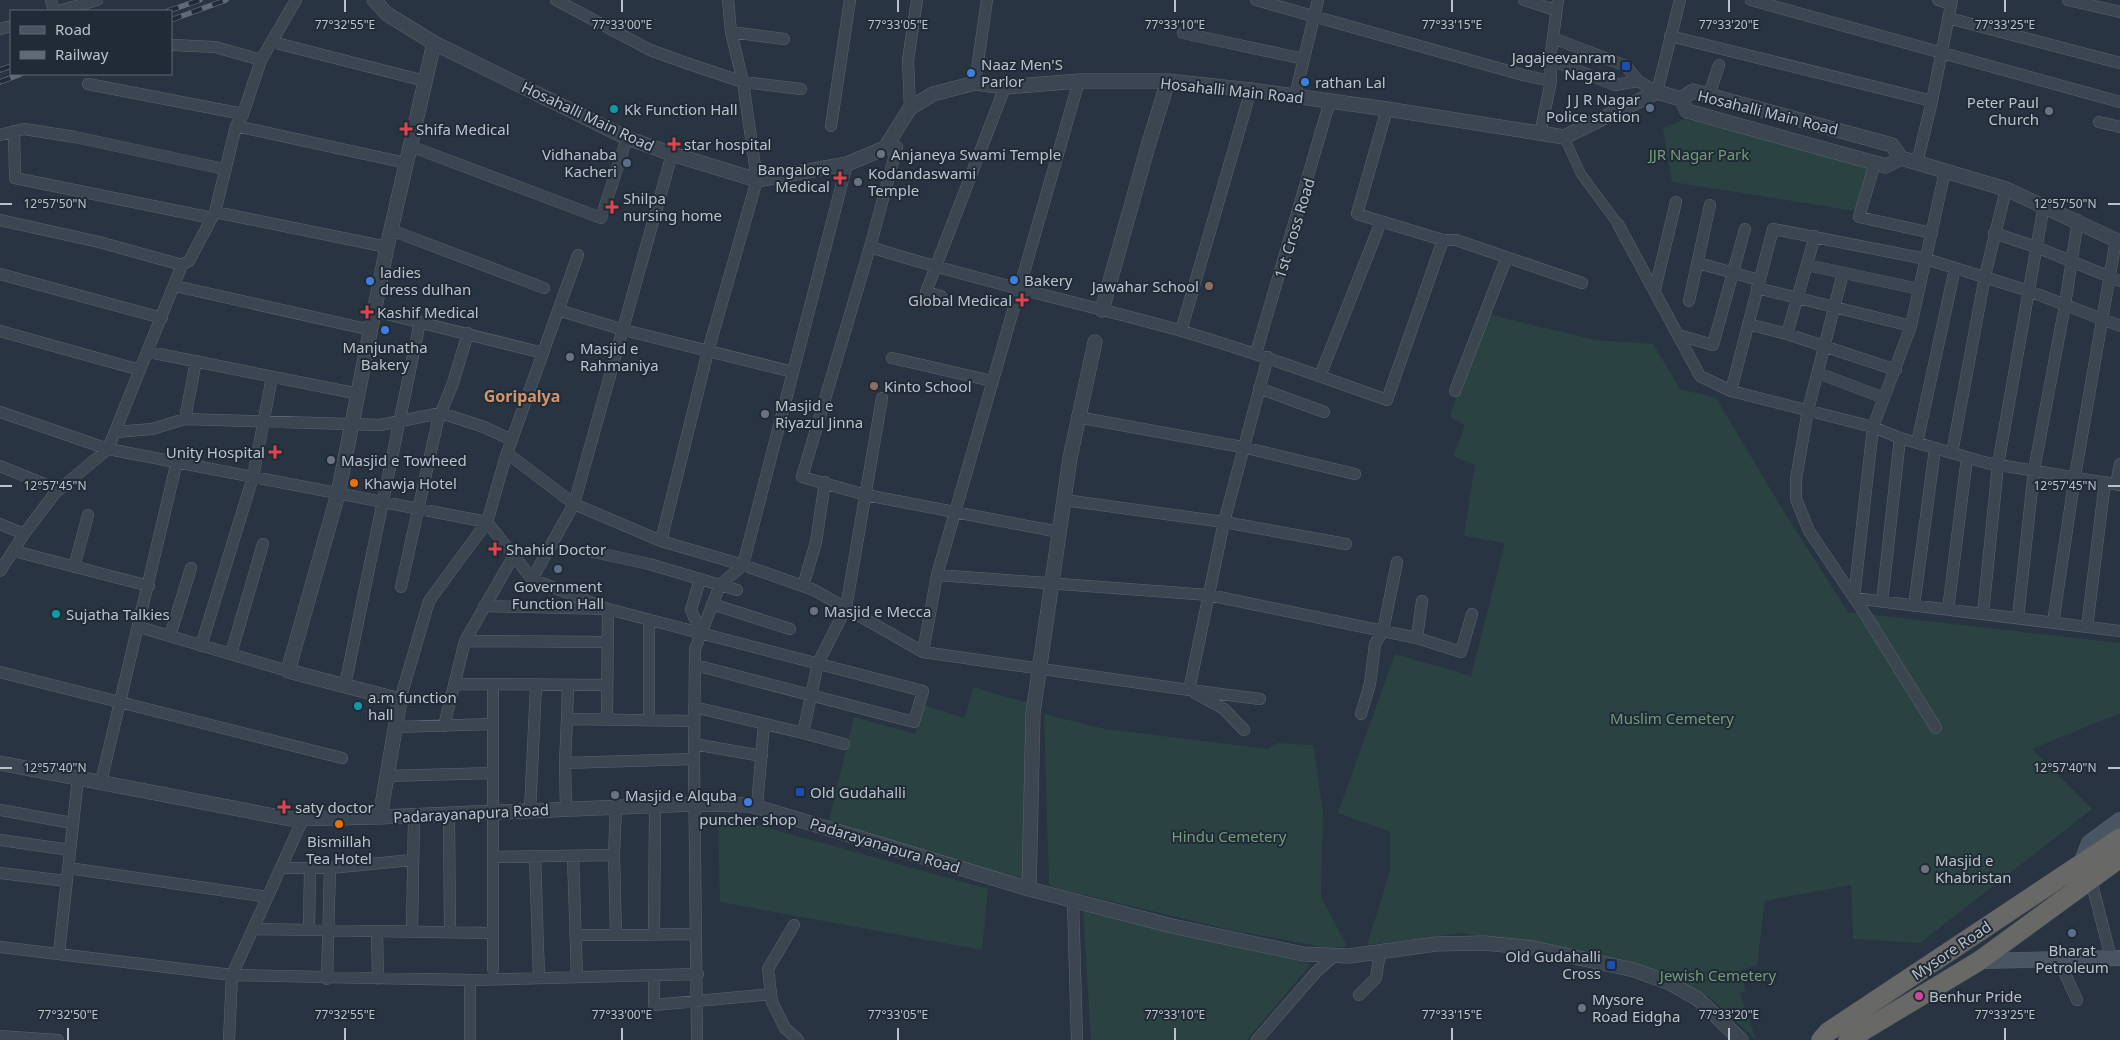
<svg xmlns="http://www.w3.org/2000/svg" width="2120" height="1040" font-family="'Noto Sans',sans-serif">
  <rect width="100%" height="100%" fill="#283441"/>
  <!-- green -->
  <path fill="#2b4243" d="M1685 119 1869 166 1855 211 1672 182 1663 128Z
    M1483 313 1595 340 1653 344 1680 389 1716 398 1784 512 1848 612 2120 643V713L2032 749 2092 809 1920 943 1853 939 1851 885 1765 901 1757 965 1740 971 1746 991 1740 993 1756 1040 1707 995 1659 972 1617 959 1461 933 1367 945 1390 871V832L1338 813 1395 654 1471 676 1505 543 1464 536 1475 465 1453 456 1465 425 1450 417Z
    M973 687 1031 704 1024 879 828 824 854 717 915 734 923 705 965 718Z
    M1044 714 1105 729 1268 749 1278 743 1313 745 1323 810 1321 897 1347 946 1328 948 1226 929 1049 886Z
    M718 814 988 889 982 950 720 902Z
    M1083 911 1311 964 1247 1040H1091Z"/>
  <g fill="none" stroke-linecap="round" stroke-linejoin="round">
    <!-- pedestrian casing -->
    <g stroke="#5a646e" stroke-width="10">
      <path id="pedestrian" d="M1564 137 1581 174 1618 224"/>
    </g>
    <!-- minor casing -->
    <g stroke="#5a646e" stroke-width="12">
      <path id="minor" d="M51 0 54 11
        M556 0 650 50 689 64 743 82 801 89
        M1256 0 1523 75 1551 81 1550 60 1558 0
        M1524 0 1555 10
        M1751 0 2120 102
        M1938 0 1951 4
        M2068 0 2120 12
        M59 11 97 0
        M1948 18 2120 63
        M0 29 11 26
        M731 32 784 39
        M1183 33 1304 59
        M1670 36 1932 101
        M1553 38 1626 66 1638 81 1657 92 1680 0
        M272 42 425 81
        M173 45 215 47 261 60
        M1550 60 1615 85 1638 81
        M1079 81 937 575 923 652 1189 690 1224 522 1268 357
        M975 83 987 0
        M88 84 243 114
        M1709 95 1719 65
        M1295 96 1318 0
        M910 108 908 60 917 0
        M1387 109 1357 214 1443 240H1456L1582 283
        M2099 122 2120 127
        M236 126 406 163
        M831 126 850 0
        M14 131 15 178 212 218
        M1540 134 1551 81
        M0 135 24 129 75 137 224 169
        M410 146 601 218 627 138
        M885 148 897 147 870 247C971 279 1073 301 1175 329 1247 350 1317 375 1387 400L1443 240
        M1875 163 1859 217 1932 233
        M1917 163 1932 101 1952 0
        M1945 171 1911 326 1873 427 1854 598 2120 631
        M215 212 387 247
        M0 220 99 242 182 265
        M1618 224 1700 376 1731 391 1873 427 1900 438 1987 463 2120 485
        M391 230 544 288
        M1994 233 2036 247 2120 281
        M870 247 802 477 866 495 1059 532
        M1698 263 1759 280
        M1807 265 1919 289
        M1843 273 1808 410 1796 479V499L1809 531 1865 614 1936 728
        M0 274 162 318
        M175 286 371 330
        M1757 288 1911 326
        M1655 289 1676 202
        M941 296 926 292 1005 87
        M1689 301 1710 205
        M558 310 624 330 793 372
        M374 311 543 353
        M1748 324 1787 334 1896 370
        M0 331 140 370
        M1181 331 1251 90
        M1787 334 1815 236
        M1678 335 1713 345 1745 229
        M149 352 359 394
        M1256 353 1330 101
        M892 358 992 381
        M1818 373 1884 398
        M1320 376 1381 222
        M1259 388 1324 412
        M1455 391 1506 259
        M1731 391 1773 229 1926 259 2029 291 2120 326
        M0 412 108 449 487 522 532 579 608 609 923 691 914 722 695 665
        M1077 417 1242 447 1355 474
        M185 419 196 361
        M116 432 152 429 185 419 380 425 441 413 484 427 512 440
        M1917 443 1955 268
        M507 453 574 504 661 541 743 565 814 590 923 652
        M1952 453 1985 276 2006 189
        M0 466 59 490
        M2116 484 2120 464
        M1064 500 1224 522 1346 544
        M0 524 24 534
        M661 541 708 351 757 180 743 82 731 32 728 0
        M14 551 149 586
        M589 551 649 564 737 590
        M74 567 88 515
        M0 571 24 534 55 493 108 449 182 265 189 261 215 212 236 126 243 114 261 60 296 0
        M937 575 1209 595 1417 638 1461 652 1472 614
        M532 579 574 504 672 154
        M700 579 691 610 701 632
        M803 586 816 542 825 482
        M401 587 438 420 453 383 468 333
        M1882 602 1900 438
        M712 604 790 629
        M484 606 608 609 607 720
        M1914 606 1935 449
        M1948 610 1967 458
        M1983 614 1998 465 2044 205
        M2018 618 2034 470 2065 305 2078 220
        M649 620V720
        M2053 623 2075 476 2116 240
        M139 627 288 671
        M2087 627 2105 482
        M170 636 191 568
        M1417 638 1422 601
        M465 641 608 642
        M201 646 253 477 272 377
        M231 654 263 544
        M0 672 342 758
        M454 684 607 685
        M345 685 420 322
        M1189 690 1260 699
        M1195 693 1224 709 1244 730
        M400 700 429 601 487 522 506 456 578 255
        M694 707 803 733 818 663 846 608 882 398
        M1361 714 1370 684 1375 644 1383 631 1397 562
        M567 719 568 685
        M444 726 465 641 513 557
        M395 727 493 724
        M803 733 844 744
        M694 744 762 756
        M565 763 694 759
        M386 776 493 773
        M101 782 177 461
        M757 806 764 724
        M566 809 565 763 567 719 694 721
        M0 810 72 823
        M530 811 536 685
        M449 815 450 932
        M0 840 70 850
        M614 855 616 807
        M535 856 539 978
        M573 856 577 977
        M493 857 614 855 616 935 696 934
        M68 868 268 897
        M281 868H330L412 860
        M0 873 66 881
        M2091 880 2111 958
        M1073 901 1077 1040
        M794 925 768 969 772 1002 785 1028 798 1040
        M253 929 493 933
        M309 930 310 868
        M377 931 378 979
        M412 931 414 816
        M654 934 655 805
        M575 935H616
        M0 947 232 975 470 980 698 974
        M59 953 78 778
        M2059 961 2077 1000
        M493 969V684
        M654 975V1005L771 994
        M327 979 330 868
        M470 980V1040
        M1359 995 1376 978 1380 952
        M0 1036 58 1040
        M229 1040 232 975 303 819
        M697 1040 694 759 695 649 720 585 743 565 847 164
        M1257 1040 1316 972 1333 957"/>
    </g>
    <!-- tertiary casing -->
    <g stroke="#5a646e" stroke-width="15">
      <path id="tertiary" d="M374 0 387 14 434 43 627 138 672 154 757 180 847 164 885 148 910 108 933 94 975 83 1005 87 1079 81H1168L1251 90 1387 109 1564 137 1657 92 1681 99 1693 91 1892 145 1901 158 2006 189 2120 242
        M1681 99 1687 111 1875 163 1886 166 1901 158
        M1102 310 1148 146 1168 81
        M0 763 290 819 380 817 694 804 750 805 1029 889 1172 926 1303 954 1349 956 1436 944 1484 943 1533 948 1634 970 1670 983 1698 999 1741 1040
        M380 817 400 700 288 671 338 494 387 247 434 43
        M1029 889 1033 713 1070 458 1095 342"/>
    </g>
    <!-- secondary casing -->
    <g stroke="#5a646e" stroke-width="16">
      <path id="secondary" d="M2082 861 2089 843 2120 820
        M1979 961 2120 958"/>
    </g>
    <!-- trunk casing -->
    <g stroke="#47515b" stroke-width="20">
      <path id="trunk" d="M1821 1040 1828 1032 2120 838
        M1848 1040 1979 961 2120 858"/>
    </g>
    <!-- pedestrian -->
    <use href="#pedestrian" stroke="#3c4651" stroke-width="9"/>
    <!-- minor -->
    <use href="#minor" stroke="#3c4651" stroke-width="11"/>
    <!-- tertiary -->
    <use href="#tertiary" stroke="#3c4651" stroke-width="14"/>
    <!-- secondary -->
    <use href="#secondary" stroke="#4a5564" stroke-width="15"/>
    <!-- trunk -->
    <use href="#trunk" stroke="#686866" stroke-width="19"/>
    <!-- rail casing -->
    <g stroke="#5f6a78" stroke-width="5.5">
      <path id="rail" d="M168 11 200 0
        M171 20 226 0
        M0 70 11 66
        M0 82 21 74"/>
    </g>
    <!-- rail -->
    <use href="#rail" stroke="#212b36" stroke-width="4" stroke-dasharray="11" stroke-linecap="butt"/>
  </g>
  <!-- ticks -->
  <path fill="none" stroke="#b9c1cb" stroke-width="2" d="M345 0V12M622 0V12M898 0V12M1175 0V12M1452 0V12M1729 0V12M2005 0V12M0 204H12M2108 204H2120M0 486H12M2108 486H2120M0 768H12M2108 768H2120M68 1028V1040M345 1028V1040M622 1028V1040M898 1028V1040M1175 1028V1040M1452 1028V1040M1729 1028V1040M2005 1028V1040"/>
  <!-- markers -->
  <g fill="#1a4fb4" stroke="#212b36" stroke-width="2">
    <rect x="1621" y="61" width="10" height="10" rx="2.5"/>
    <rect x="795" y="787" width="10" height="10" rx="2.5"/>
    <rect x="1606" y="960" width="10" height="10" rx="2.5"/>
  </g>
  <g fill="#3f7fe0" stroke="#212b36" stroke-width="2">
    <circle cx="971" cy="73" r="5"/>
    <circle cx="1305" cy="82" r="5"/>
    <circle cx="1014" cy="280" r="5"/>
    <circle cx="370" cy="281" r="5"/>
    <circle cx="385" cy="330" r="5"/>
    <circle cx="748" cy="802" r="5"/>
  </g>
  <g fill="#5c6f8a" stroke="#212b36" stroke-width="2">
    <circle cx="1650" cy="108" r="5"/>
    <circle cx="627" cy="163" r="5"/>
    <circle cx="558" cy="569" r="5"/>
    <circle cx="2072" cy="933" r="5"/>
  </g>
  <g fill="#0f9aa8" stroke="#212b36" stroke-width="2">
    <circle cx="614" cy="109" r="5"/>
    <circle cx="56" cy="614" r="5"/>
    <circle cx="358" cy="706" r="5"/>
  </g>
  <g fill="#6b7280" stroke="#212b36" stroke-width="2">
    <circle cx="2049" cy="111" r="5"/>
    <circle cx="881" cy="154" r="5"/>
    <circle cx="858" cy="182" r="5"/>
    <circle cx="570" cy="357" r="5"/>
    <circle cx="765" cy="414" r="5"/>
    <circle cx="331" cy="460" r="5"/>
    <circle cx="814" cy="611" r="5"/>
    <circle cx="615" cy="795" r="5"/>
    <circle cx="1925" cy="869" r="5"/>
    <circle cx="1582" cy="1008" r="5"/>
  </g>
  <g fill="#e0444e" stroke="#212b36" stroke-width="2">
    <path d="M403.5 121.5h5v5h5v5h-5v5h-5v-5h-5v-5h5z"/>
    <path d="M671.5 136.5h5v5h5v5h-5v5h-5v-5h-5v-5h5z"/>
    <path d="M837.5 170.5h5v5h5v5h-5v5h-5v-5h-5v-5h5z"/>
    <path d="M609.5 199.5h5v5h5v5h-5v5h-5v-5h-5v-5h5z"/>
    <path d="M1019.5 292.5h5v5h5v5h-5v5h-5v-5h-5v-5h5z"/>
    <path d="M364.5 304.5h5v5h5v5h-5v5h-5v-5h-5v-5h5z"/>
    <path d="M272.5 444.5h5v5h5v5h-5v5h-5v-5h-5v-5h5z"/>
    <path d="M492.5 541.5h5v5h5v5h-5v5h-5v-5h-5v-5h5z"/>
    <path d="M281.5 799.5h5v5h5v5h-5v5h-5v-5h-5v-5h5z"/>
  </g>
  <g fill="#8d6e63" stroke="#212b36" stroke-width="2">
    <circle cx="1209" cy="286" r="5"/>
    <circle cx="874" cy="386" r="5"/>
  </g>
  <g fill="#e8710a" stroke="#212b36" stroke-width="2">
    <circle cx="354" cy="483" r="5"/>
    <circle cx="339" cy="824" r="5"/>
  </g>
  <circle fill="#d1479c" stroke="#212b36" stroke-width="2" cx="1919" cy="996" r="5"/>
  <g text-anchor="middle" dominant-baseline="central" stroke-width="4" stroke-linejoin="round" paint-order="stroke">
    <!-- poi labels -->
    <g font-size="15" fill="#b9c1cb" stroke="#212b36" text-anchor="start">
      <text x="1616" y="57" text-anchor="end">Jagajeevanram<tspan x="1616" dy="17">Nagara</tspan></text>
      <text x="981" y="64">Naaz Men'S<tspan x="981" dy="17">Parlor</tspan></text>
      <text x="1315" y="82">rathan Lal</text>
      <text x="1640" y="99" text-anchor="end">J J R Nagar<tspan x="1640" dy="17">Police station</tspan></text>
      <text x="2039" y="102" text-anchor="end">Peter Paul<tspan x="2039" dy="17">Church</tspan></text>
      <text x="624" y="109">Kk Function Hall</text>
      <text x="416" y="129">Shifa Medical</text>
      <text x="684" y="144">star hospital</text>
      <text x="617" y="154" text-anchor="end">Vidhanaba<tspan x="617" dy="17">Kacheri</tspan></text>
      <text x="891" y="154">Anjaneya Swami Temple</text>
      <text x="830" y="169" text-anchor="end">Bangalore<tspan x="830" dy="17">Medical</tspan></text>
      <text x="868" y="173">Kodandaswami<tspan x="868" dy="17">Temple</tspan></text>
      <text x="623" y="198">Shilpa<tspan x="623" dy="17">nursing home</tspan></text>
      <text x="380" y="272">ladies<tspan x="380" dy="17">dress dulhan</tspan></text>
      <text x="1024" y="280">Bakery</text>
      <text x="1199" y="286" text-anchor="end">Jawahar School</text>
      <text x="1012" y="300" text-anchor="end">Global Medical</text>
      <text x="377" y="312">Kashif Medical</text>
      <text x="385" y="347" text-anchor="middle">Manjunatha<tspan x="385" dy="17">Bakery</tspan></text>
      <text x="580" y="348">Masjid e<tspan x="580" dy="17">Rahmaniya</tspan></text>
      <text x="884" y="386">Kinto School</text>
      <text x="775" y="405">Masjid e<tspan x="775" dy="17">Riyazul Jinna</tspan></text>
      <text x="265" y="452" text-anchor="end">Unity Hospital</text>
      <text x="341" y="460">Masjid e Towheed</text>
      <text x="364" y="483">Khawja Hotel</text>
      <text x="506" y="549">Shahid Doctor</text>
      <text x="558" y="586" text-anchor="middle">Government<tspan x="558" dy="17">Function Hall</tspan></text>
      <text x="824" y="611">Masjid e Mecca</text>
      <text x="66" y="614">Sujatha Talkies</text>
      <text x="368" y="697">a.m function<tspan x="368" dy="17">hall</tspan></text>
      <text x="810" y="792">Old Gudahalli</text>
      <text x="625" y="795">Masjid e Alquba</text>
      <text x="295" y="807">saty doctor</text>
      <text x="748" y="819" text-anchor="middle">puncher shop</text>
      <text x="339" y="841" text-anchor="middle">Bismillah<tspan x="339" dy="17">Tea Hotel</tspan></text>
      <text x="1935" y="860">Masjid e<tspan x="1935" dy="17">Khabristan</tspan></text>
      <text x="2072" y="950" text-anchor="middle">Bharat<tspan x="2072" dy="17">Petroleum</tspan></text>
      <text x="1601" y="956" text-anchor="end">Old Gudahalli<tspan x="1601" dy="17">Cross</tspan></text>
      <text x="1929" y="996">Benhur Pride</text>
      <text x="1592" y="999">Mysore<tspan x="1592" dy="17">Road Eidgha</tspan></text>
    </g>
    <!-- street labels -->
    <g font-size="15" fill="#b9c1cb" stroke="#212b36">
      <text transform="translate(1232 90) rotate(6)">Hosahalli Main Road</text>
      <text transform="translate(1768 112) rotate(14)">Hosahalli Main Road</text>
      <text transform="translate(588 116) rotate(25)">Hosahalli Main Road</text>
      <text transform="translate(1294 228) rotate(-73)">1st Cross Road</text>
      <text transform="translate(471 813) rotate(-3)">Padarayanapura Road</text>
      <text transform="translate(885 845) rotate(17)">Padarayanapura Road</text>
      <text transform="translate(1951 950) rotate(-34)">Mysore Road</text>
    </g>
    <!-- park labels -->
    <g font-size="15" fill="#729b79" stroke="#212b36">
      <text x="1699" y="154">JJR Nagar Park</text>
      <text x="1672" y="718">Muslim Cemetery</text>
      <text x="1229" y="836">Hindu Cemetery</text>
      <text x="1718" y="975">Jewish Cemetery</text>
    </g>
    <!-- neighbourhood labels -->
    <g font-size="16" font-weight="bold" fill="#d1956e" stroke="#212b36">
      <text x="522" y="396">Goripalya</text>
    </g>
  </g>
  <g font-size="12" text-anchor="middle" fill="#b9c1cb" stroke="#212b36" stroke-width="4" stroke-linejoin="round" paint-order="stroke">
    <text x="345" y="29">77°32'55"E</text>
    <text x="622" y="29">77°33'00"E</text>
    <text x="898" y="29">77°33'05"E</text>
    <text x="1175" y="29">77°33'10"E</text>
    <text x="1452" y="29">77°33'15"E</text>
    <text x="1729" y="29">77°33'20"E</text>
    <text x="2005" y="29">77°33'25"E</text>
    <text x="55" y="208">12°57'50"N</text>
    <text x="2065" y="208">12°57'50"N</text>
    <text x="55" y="490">12°57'45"N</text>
    <text x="2065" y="490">12°57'45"N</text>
    <text x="55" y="772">12°57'40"N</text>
    <text x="2065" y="772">12°57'40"N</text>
    <text x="68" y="1019">77°32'50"E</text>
    <text x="345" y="1019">77°32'55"E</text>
    <text x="622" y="1019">77°33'00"E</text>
    <text x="898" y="1019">77°33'05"E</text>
    <text x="1175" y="1019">77°33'10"E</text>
    <text x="1452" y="1019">77°33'15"E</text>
    <text x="1729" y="1019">77°33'20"E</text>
    <text x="2005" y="1019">77°33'25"E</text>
  </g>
  <!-- legend -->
  <rect x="10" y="10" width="162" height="65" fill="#212b36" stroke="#5e6772"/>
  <rect x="20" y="26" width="25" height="8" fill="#4a5564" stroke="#5e6772"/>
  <text x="55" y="35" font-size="15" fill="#b9c1cb">Road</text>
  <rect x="20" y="51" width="25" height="8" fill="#5f6a78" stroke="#5e6772"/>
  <text x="55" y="60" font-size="15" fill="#b9c1cb">Railway</text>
</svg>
